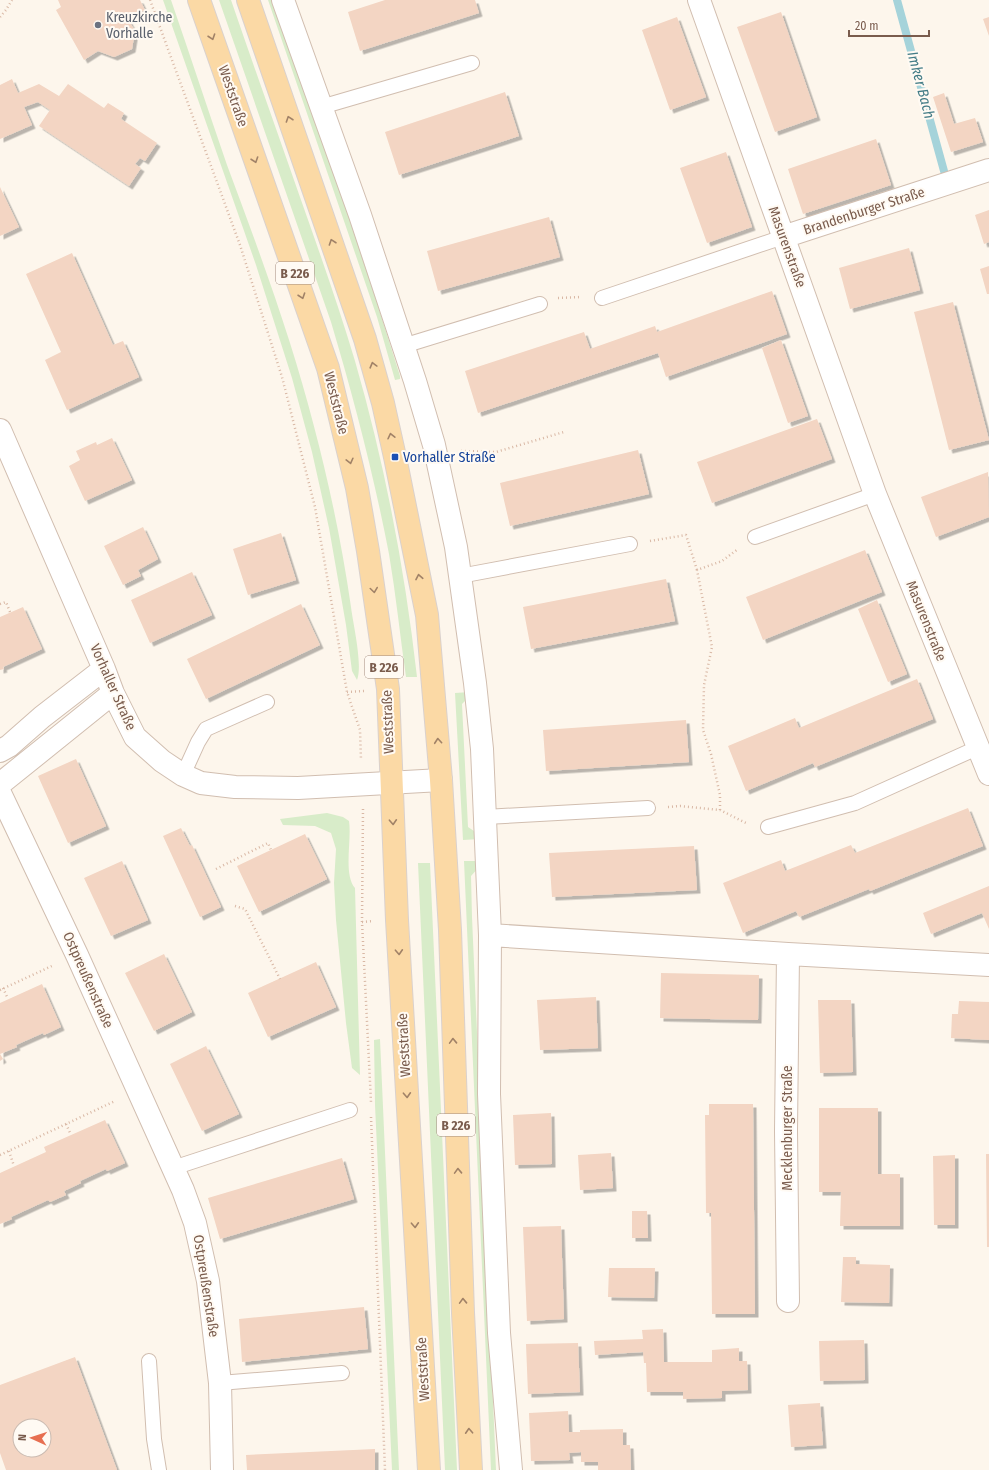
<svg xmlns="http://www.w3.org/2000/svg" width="989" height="1470" font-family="'Fira Sans Condensed',sans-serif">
  <defs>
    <filter id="shadow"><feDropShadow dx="3.5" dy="3.5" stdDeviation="0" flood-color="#0004"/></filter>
  </defs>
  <rect width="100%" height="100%" fill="#fdf6ec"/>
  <!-- green -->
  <path fill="#d8ecc9" d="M163 0H171C190 55 208 110 227 165 249 224 271 283 290 343 317 429 338 517 351 607 353 624 363 665 357 680L352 671 346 625 329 528 312 452 292 378 256 265Z
    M219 0H231C254 67 278 134 301 200 320 254 339 307 355 361 385 465 405 570 417 677H406C400 636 396 595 389 554 374 476 354 399 331 322Z
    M268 0H274L362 255 400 376V379L395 380 377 317Z
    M470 692V696L462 704 468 827 477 833 480 839 463 840 455 693Z
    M327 813 343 817 349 821C352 840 343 874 355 888L360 1075 352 1068 346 1023 336 920 334 883 336 849 331 833 315 826 283 825 280 819Z
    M464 861H479L480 866 471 876 472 917 496 1470H491Z
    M418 863H430L457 1470H445Z
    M380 1039 399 1470H392L375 1105 374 1040Z"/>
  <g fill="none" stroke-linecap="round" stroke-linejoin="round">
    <!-- stream -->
    <path stroke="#a5d3da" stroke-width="8" d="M897 0 944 171"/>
  </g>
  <!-- building -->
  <path fill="#f3d5c3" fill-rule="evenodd" filter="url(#shadow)" d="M58 0H140L145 10 128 19 135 31 132 49 114 57 98 51 84 60 56 10 61 7Z
    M385 0H475L479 13 360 51 348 12Z
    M781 12 817 117 775 132 737 27Z
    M677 17 706 97 670 110 642 30Z
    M989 17V36L983 19Z
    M12 79 18 93 39 84 59 96 68 84 104 108 108 103 124 113 121 119 157 143 145 161 140 158 135 164 141 168 129 186 39 126 50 110 38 102 24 107 32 125 0 139V85Z
    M505 92 519 136 399 175 385 132Z
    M944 93 954 124 975 118 983 142 951 152 933 97Z
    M876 139 891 185 803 214 788 169Z
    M726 152 752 227 707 243 680 168Z
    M0 187 19 227 0 236Z
    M989 210V242L984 244 975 215Z
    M549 217 560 257 438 291 427 251Z
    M909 248 920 290 850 309 839 268Z
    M72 253 113 345 123 341 139 377 67 410 45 360 61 352 26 274Z
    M989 266V294H987L980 269Z
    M772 291 787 334 666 377 658 353 478 413 465 371 584 332 590 349 655 326 657 332Z
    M953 302 989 440 949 450 914 312Z
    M781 340 808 416 788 423 762 348Z
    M817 419 832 459 712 503 697 462Z
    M112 438 132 480 85 501 69 466 80 460 76 451 96 442 97 445Z
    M638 450 649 494 510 526 500 483Z
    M988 472 989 517 936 537 921 497Z
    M143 527 158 559 138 570 141 576 123 585 104 546Z
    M281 533 296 580 248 595 233 549Z
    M865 550 882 592 763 640 746 597Z
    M192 572 212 615 150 643 131 600Z
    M666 579 675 621 531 649 523 607Z
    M877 600 907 674 888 682 858 609Z
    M301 604 320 645 206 699 187 659Z
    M23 607 42 649 3 667 4 669 0 670V617Z
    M917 679 933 719 815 767 813 763 746 791 728 746 795 718 799 728Z
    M686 720 689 762 546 771 543 730Z
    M76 759 106 826 68 843 38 776Z
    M968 808 983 846 870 891 869 889 799 917 796 911 743 933 723 883 781 860 785 871 851 845 855 853Z
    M181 828 190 846 192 845 221 907 200 917 163 836Z
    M305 834 327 879 259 912 237 866Z
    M694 846 697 890 552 897 549 853Z
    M122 861 148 920 111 936 84 878Z
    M989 886V929L982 913 931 934 923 913Z
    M164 954 192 1012 154 1031 125 973Z
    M316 962 336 1007 268 1037 248 993Z
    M661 973 759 975 758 1020 660 1018Z
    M42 984 61 1027 44 1035 43 1033 16 1045 17 1047 0 1054 3 1059 0 1061V1003Z
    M596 997 598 1048 540 1050 537 1000Z
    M818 1000H851L853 1072 820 1073Z
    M959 1001 989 1002V1040L951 1038 952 1014H958Z
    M206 1046 239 1114 202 1131 170 1064Z
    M709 1104H753L755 1314H712L711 1213H706L705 1115H709Z
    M819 1108H878V1174H900V1226H840L841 1192H819Z
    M551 1113 552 1164 515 1165 513 1115Z
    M105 1120 125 1163 107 1171 106 1169 80 1181 81 1183 64 1191 66 1195 50 1202 48 1200 11 1217 12 1219 0 1224V1173L46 1152 44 1147Z
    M611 1153 613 1188 580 1190 578 1155Z
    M986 1154H989V1247H987Z
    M955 1155V1225H934L933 1156Z
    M342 1158 354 1199 220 1239 208 1198Z
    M632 1211H647L648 1238H632Z
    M561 1226 564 1319 527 1321 523 1227Z
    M843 1257H856V1264L890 1265 889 1303 841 1302Z
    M609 1268H655L654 1298 608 1297Z
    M364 1307 368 1349 242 1362 239 1319Z
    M663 1329 664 1362H712V1350L739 1348V1361H747L748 1390 722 1391V1398L683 1399V1392H647L646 1363H644L643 1352 595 1355 594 1341 643 1339 642 1330Z
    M864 1340 865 1380 820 1381 819 1341Z
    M578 1343 580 1392 528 1394 526 1344Z
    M75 1357 117 1470H6L0 1453V1385ZM20 1426H44V1450H20Z
    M820 1403 823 1445 791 1447 788 1405Z
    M568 1411 569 1432H580V1430L623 1429V1445H630L631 1470H598V1462H581V1452L569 1453 570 1460 531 1461 529 1413Z
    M375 1449V1470H247L246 1455Z"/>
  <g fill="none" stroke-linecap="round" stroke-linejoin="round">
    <!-- lane casing -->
    <g stroke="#d1beb0" stroke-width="16">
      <path id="lane" d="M321 107 472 63
        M602 298 783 237
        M403 346 540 304
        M755 537 875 494
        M460 576 630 544
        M183 775 198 742 206 729 267 702
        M485 817 648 808
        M768 827 855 803 977 748
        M173 1168 350 1110
        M149 1361 154 1439 159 1470
        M220 1383 342 1373"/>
    </g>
    <!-- street casing -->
    <g stroke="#d1beb0" stroke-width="24">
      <path id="street" d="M283 0 360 215 415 381 434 445 456 547 475 683 482 749 490 935 489 1094 499 1333 511 1470
        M699 0 875 494 989 774
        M783 237 989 170
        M0 430 104 669 113 693 135 737 162 761 183 775 201 783 235 787 298 788 441 780
        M0 751 9 746 42 717 104 669
        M0 784 113 693
        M0 793 77 955 183 1190 195 1223 208 1281 220 1383 222 1470
        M490 935 788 954 989 965
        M788 954 786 1131 788 1301"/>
    </g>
    <!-- primary casing -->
    <g stroke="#dad1cd" stroke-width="24">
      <path id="primary" d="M199 0 328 368 357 488 368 551 388 689 397 920 429 1470
        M248 0 365 339 383 403 395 457 427 615 441 780 450 930 463 1313 471 1470"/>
    </g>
    <!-- path -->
    <path stroke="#d9b8a5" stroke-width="2.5" stroke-dasharray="1 3" stroke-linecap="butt" d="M150 0 240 245 282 377 315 507 347 692 360 730 361 760
      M0 17 6 10 12 0
      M558 298 581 297
      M461 451 496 452 564 432
      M650 541 686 535 697 570
      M0 604 6 602 10 612
      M347 692 364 691
      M668 807 680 806 720 810 748 824
      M363 809 362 922 371 1102
      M720 810V795L711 754 703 730 704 685 712 647 697 570 722 561 738 549
      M216 869 268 843 271 850
      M235 906 245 909 280 979
      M362 922 373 921
      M3 988 8 999
      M0 990 54 965
      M371 1117 385 1470
      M66 1124 71 1135
      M9 1151 14 1166
      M0 1155 115 1101"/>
    <!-- lane -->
    <use href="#lane" stroke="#fff" stroke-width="14"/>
    <!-- street -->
    <use href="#street" stroke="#fff" stroke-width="22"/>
    <!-- primary -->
    <use href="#primary" stroke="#fbd9a5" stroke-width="22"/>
  </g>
  <!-- one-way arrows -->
  <defs><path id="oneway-chevron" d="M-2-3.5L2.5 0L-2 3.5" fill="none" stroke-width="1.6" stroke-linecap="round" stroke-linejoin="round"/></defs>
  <g stroke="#a18267">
    <use href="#oneway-chevron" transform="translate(212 37) rotate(71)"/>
    <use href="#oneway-chevron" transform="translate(289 119) rotate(-109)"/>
    <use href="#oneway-chevron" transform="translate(255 160) rotate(71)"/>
    <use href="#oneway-chevron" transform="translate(332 242) rotate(-109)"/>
    <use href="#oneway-chevron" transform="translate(302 296) rotate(71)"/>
    <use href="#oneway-chevron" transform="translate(373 365) rotate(-105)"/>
    <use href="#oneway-chevron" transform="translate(391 436) rotate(-103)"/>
    <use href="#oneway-chevron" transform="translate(350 461) rotate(76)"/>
    <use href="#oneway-chevron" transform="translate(419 577) rotate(-101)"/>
    <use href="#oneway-chevron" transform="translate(374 590) rotate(82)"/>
    <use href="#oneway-chevron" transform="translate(438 741) rotate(-95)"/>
    <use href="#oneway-chevron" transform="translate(393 822) rotate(87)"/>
    <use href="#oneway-chevron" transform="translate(399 952) rotate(87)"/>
    <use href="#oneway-chevron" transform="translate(453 1041) rotate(-92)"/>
    <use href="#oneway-chevron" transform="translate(407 1095) rotate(87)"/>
    <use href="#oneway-chevron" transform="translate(458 1171) rotate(-92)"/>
    <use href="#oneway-chevron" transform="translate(415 1225) rotate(87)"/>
    <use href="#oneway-chevron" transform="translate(463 1301) rotate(-92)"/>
    <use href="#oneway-chevron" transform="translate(469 1431) rotate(-93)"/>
  </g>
  <!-- markers -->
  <circle fill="#6b7280" stroke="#fffaf3" stroke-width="1.5" cx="98" cy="25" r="4"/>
  <rect fill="#1a4fb4" stroke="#fffaf3" stroke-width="1.5" x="391" y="453" width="8" height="8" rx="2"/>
  <g text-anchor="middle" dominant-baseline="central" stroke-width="4" stroke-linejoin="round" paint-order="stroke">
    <!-- shield labels -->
    <g fill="#fffaf3" stroke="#a28b7f" stroke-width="1">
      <rect x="276" y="262" width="38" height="22" rx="3"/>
      <rect x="365" y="656" width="38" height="22" rx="3"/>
      <rect x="437" y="1114" width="38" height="22" rx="3"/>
    </g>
    <g font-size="13" font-weight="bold" fill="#7a5c4d">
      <text x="295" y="273">B 226</text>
      <text x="384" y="667">B 226</text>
      <text x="456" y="1125">B 226</text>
    </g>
    <!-- worship labels -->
    <g font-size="14" fill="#5b616d" stroke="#fffaf3" text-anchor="start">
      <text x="106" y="17">Kreuzkirche<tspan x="106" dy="16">Vorhalle</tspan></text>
    </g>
    <!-- street labels -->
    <g font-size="14" fill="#7a5c4d" stroke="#fffaf3">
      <text transform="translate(233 96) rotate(71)">Weststraße</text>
      <text transform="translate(864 211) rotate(-18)">Brandenburger Straße</text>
      <text transform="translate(787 247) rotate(70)">Masurenstraße</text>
      <text transform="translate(336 403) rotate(76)">Weststraße</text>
      <text transform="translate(926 621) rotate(68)">Masurenstraße</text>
      <text transform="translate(113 687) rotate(66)">Vorhaller Straße</text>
      <text transform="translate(388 722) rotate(-92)">Weststraße</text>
      <text transform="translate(88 980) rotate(66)">Ostpreußenstraße</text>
      <text transform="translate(404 1045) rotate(-93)">Weststraße</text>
      <text transform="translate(787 1128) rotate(-90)">Mecklenburger Straße</text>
      <text transform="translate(206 1286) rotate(81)">Ostpreußenstraße</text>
      <text transform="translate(423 1369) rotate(-93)">Weststraße</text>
    </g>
    <!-- transit labels -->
    <g font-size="14" fill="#164399" stroke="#fffaf3" text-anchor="start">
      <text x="403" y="457">Vorhaller Straße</text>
    </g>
    <!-- water labels -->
    <g font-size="15" font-style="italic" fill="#437c86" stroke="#fffaf3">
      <text transform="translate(921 85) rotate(75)">Imker Bach</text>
    </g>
  </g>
  <!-- north arrow -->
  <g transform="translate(32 1438) rotate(273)"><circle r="19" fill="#fffaf3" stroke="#cabbb1"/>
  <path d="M0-3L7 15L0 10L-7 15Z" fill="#e76f51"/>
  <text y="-6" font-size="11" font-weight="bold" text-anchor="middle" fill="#7a5c4d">N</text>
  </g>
  <!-- scale -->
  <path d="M849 30v6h80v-6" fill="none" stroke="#7a5c4d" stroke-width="2"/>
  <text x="855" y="30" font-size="12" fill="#7a5c4d" stroke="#fffaf3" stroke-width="3" paint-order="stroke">20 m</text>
</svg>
